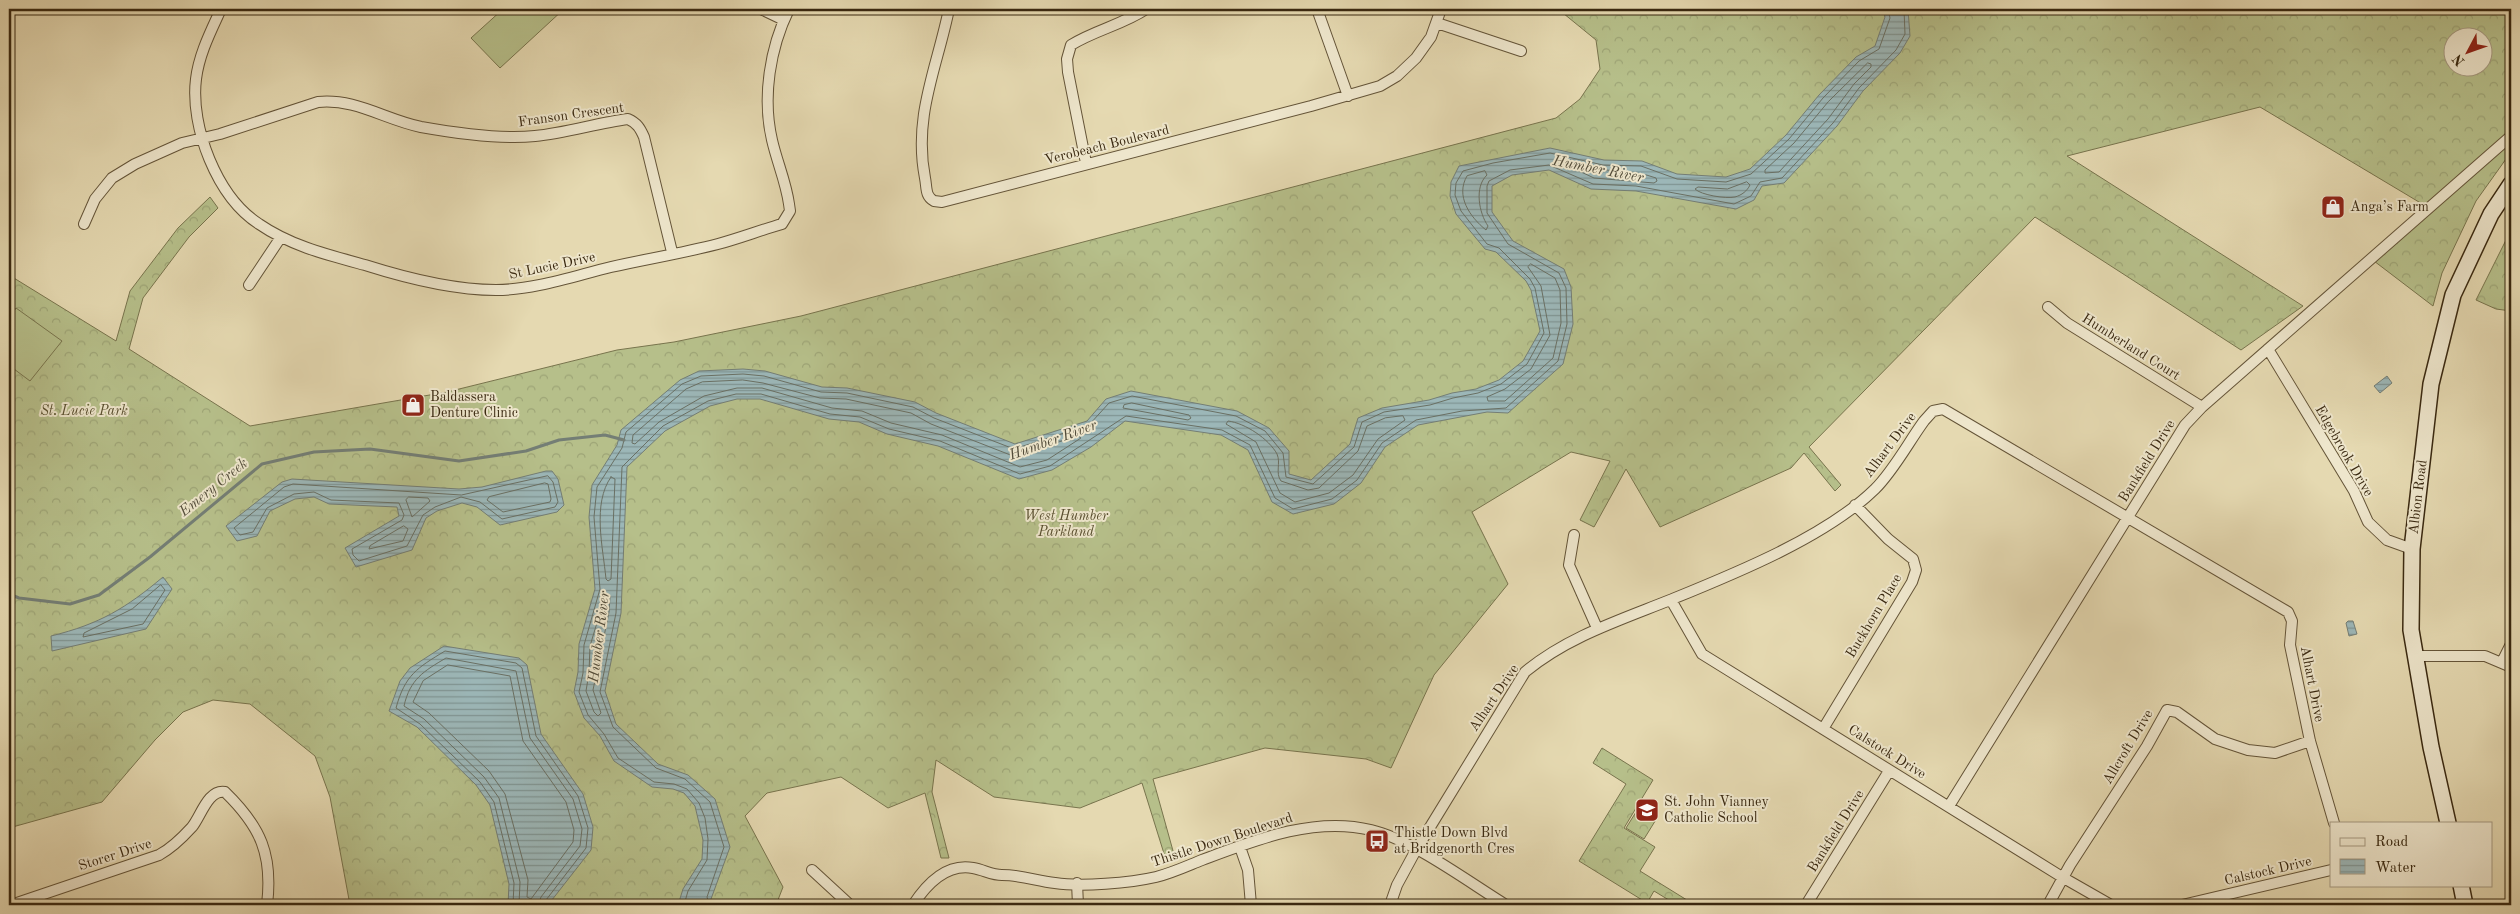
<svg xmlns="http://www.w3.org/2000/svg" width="2520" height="914" font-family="'Old Standard TT',serif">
  <defs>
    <pattern id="forest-crowns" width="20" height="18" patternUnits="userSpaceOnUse" patternTransform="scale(1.25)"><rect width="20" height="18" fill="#b6bf8a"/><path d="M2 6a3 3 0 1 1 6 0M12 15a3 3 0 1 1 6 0" fill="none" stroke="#9da476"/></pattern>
    <pattern id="water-rules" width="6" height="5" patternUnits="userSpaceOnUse" patternTransform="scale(1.25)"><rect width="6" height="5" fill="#9cb7b8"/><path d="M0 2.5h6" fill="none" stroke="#809594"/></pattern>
  </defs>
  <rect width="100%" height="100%" fill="#e5d9b1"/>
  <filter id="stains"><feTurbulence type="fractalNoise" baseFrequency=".004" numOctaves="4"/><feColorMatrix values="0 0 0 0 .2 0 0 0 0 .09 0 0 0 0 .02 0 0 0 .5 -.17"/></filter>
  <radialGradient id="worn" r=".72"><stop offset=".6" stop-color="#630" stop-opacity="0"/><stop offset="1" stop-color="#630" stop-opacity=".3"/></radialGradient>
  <!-- forest -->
  <path fill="url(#forest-crowns)" stroke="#78744d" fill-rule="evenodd" d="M1558 9H1883L1885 17 1909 12 1908 9H2511V152L2476 201 2442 273 2433 306 2374 261 2429 208 2260 107 2067 156 2303 306 2241 350 2035 217 1809 447 1841 485 1835 491 1804 453 1791 468 1660 527 1626 469 1594 527 1580 520 1610 461 1571 452 1472 512 1508 584 1434 675 1391 768 1366 759 1265 748 1153 779 1175 858 1166 860 1142 783 1080 808 994 797 936 760 932 792 949 858H941L925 793 888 808 841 777 767 793 745 816 783 887 776 905H350L330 797 315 756 250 704 213 700 183 712 155 740 102 802 9 828V275L116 341 130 291 178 228 210 197 218 208 189 237 143 298 129 349 250 426 447 392 617 350 674 342 801 316 1556 118 1580 99 1600 69 1596 40ZM2452 38H2482V68H2452Z
    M2511 230V311L2496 309 2476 300Z
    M1602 748 1653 780 1624 828 1655 847 1640 871 1695 905H1677L1654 891 1647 903 1579 861 1626 784 1593 763Z
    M1645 810 1657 818 1644 839 1626 828 1636 812Z"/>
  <!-- pitch -->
  <path fill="#b6bf8a" stroke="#78744d" d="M503 9H564L500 68 471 38Z
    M16 308 62 341 30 381 14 369 9 362V319Z"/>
  <!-- water -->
  <path fill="url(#water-rules)" stroke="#747e75" d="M1883 9H1908L1910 36 1900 53 1863 91 1837 126 1784 183 1762 186 1754 200 1736 209 1636 191 1591 189 1549 170 1512 175 1492 186V212L1513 241 1564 269 1571 287 1573 324 1563 364 1508 413 1487 412 1418 425 1385 447 1361 483 1334 504 1293 514 1272 502 1248 450 1221 435 1125 421 1091 447 1052 470 1019 479 938 446 887 434 859 422 829 419 760 399H737L710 406 665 431 627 467 621 613 605 691 616 724 658 764 688 775 715 799 730 847 711 899 714 905H678L683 889 702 859 703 840 695 806 684 793 673 789 652 787 614 761 600 736 584 718 574 692 578 672 579 644 595 589 589 517 592 485 617 445 621 430 680 380 699 371 743 369 765 371 822 387 847 388 915 402 936 413 1015 444 1087 421 1106 399 1131 391 1237 411 1269 428 1289 451V474L1311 480 1350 444 1358 418 1382 408 1429 400 1452 393 1476 389 1499 380 1523 361 1540 331 1531 290 1526 281 1496 252 1485 249 1456 214 1450 196 1451 182 1459 166 1550 148 1604 160 1642 161 1677 174 1726 177 1750 169 1786 135 1819 95 1856 57 1875 46 1885 17Z
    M2387 376 2392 383 2380 393 2374 386Z
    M546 471H552L558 479 564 505 557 512 500 525 477 507 462 503 437 511 426 518 412 550 356 567 345 548 399 516 397 507 329 504 314 497 295 499 270 511 257 536 237 541 226 526 282 482 292 479 459 489 482 487Z
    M163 577 172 589 146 629 52 651 51 636C100 624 126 608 163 577Z
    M2348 621H2353L2357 634 2349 636 2346 623Z
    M444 646 519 658 527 665 541 734 583 794 593 827 591 850 548 905H508L509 884 490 805 476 785 417 727 389 711 400 681 410 668Z"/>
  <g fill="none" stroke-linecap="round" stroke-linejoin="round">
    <!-- shore -->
    <path stroke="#6a7064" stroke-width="1" d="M1868 63 1871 64V67L1854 84 1828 119 1779 172 1765 173V170L1794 143 1828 102Z
      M1581 167C1606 172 1632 169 1656 178L1657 181 1654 183 1594 178 1579 171 1578 168Z
      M1485 171 1487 175C1474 187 1479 213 1488 226L1486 230C1470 217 1455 196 1467 176Z
      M1747 182 1750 185C1747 191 1742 195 1735 197 1726 199 1701 195 1695 189L1698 187 1727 189Z
      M1531 264 1555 278 1560 290 1561 323 1553 358 1505 401H1488L1487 397 1505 389 1531 369 1550 335 1541 286 1528 267Z
      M743 380 763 383 820 398 846 399 911 413 931 424 1013 456 1078 436 1081 438 1047 460 1020 467 942 435 891 423 862 411 832 408 762 388H737L704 396 659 422 635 444 632 443 633 435 686 389 702 382Z
      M1132 403 1189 415 1191 418 1188 420 1123 408 1124 405Z
      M1403 416 1405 420 1378 439 1353 475 1329 493 1295 502 1280 493 1256 442 1226 424 1228 421C1245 423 1269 439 1277 454 1281 463 1275 473 1281 481L1308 490 1319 488 1358 451 1367 426 1385 418Z
      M548 476 553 482 558 502 555 507 502 519 480 502 461 497 435 507 423 515 407 546 359 561 353 555 352 549 402 520 404 515 399 503 331 500 314 492 294 494 267 508 253 532 240 535 234 528 284 487 293 484 461 495Z
      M611 477 615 479 611 579 608 581 606 579C603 547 592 504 611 477Z
      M545 483 548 484 551 499 550 502 503 512 487 500 489 497Z
      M409 497 428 498 430 501 412 517 406 500Z
      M404 526 408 529 403 541 369 549 370 546Z
      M161 585 165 590 143 624 83 637 84 633 132 609Z
      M608 594 610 596 609 612 593 690 601 713 598 716 594 712 586 691 589 673 590 646 605 596Z
      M448 665 510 676 523 741 566 802 574 830 573 842 531 899 527 897 528 880 505 794 489 771 429 713 413 702 423 681Z
      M513 905 514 883 494 802 480 782 420 724 396 708C405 675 417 668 445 651L516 663 522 668 536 736 578 796 588 828 586 848 546 900 545 905
      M519 905 520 882 499 798 484 777 424 719 404 706C410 679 424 671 446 658L516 671 530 738 573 799 582 829 580 846 541 897 538 905
      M684 905 688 891 707 860 708 839 705 818 699 803 687 789 674 784 654 782 618 758 604 734 588 715 579 692 583 673 584 645 600 589 594 517 597 487 622 448 626 432 682 384 701 376 743 374 764 376 821 392 847 393 913 407 934 418 1014 449 1089 425 1109 403 1132 396 1236 416 1265 431 1283 453 1286 477 1313 484 1354 447 1362 422 1384 412 1430 405 1453 398 1478 393 1501 384 1527 364 1544 333 1535 288 1530 279 1499 248 1487 244 1461 211 1455 195 1456 183 1463 171 1493 163 1550 153 1603 165 1641 166 1677 179 1726 182 1751 174 1789 139 1823 98 1859 61 1879 49 1890 18 1888 9
      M709 905 707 897 724 847 710 802 685 779 656 768 613 727 600 692 616 613 622 467 663 426 708 401 736 394H761L830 414 860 417 889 429 940 441 1020 474 1050 466 1126 416 1222 430 1250 445 1275 498 1293 509 1332 499 1357 480 1382 443 1416 420 1462 411 1506 408 1558 361 1567 324 1566 288 1559 273 1508 244 1487 213V186L1489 181 1510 170 1549 165 1593 184 1636 186 1734 204 1751 196 1760 182 1782 178 1833 123 1859 88 1896 50 1905 34 1904 9"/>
    <!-- stream -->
    <path stroke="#747e75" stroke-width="3" d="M9 594 19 598 70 604 99 595 150 557 262 464 314 452 370 449 459 461 526 451 559 440 605 435 624 440"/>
    <!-- street casing -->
    <g stroke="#645438" stroke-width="12">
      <path id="street" d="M221 9C211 31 199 54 196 79 190 127 217 197 259 224 291 246 328 255 365 265 406 278 452 290 496 290 534 290 574 276 611 267 647 259 683 253 718 244 740 238 761 230 782 224L790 211 789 204C786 182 777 162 772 140 762 97 770 48 789 9
        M761 9 784 20
        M949 9C937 68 913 116 925 178 927 188 925 196 934 201L942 202 1311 106 1380 86 1397 76 1416 58 1431 37 1441 9
        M1317 9 1348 96
        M1437 23 1521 51
        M1086 163 1068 72 1067 59 1071 45C1095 30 1122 25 1146 9
        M84 224 95 199 112 178 135 164 182 143 220 134 318 102C355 98 386 120 421 127 455 133 500 140 535 136 566 133 597 123 628 119 637 123 640 128 644 137L672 252
        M249 285 281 237
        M2048 307 2067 323 2202 407
        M2268 349 2354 491 2368 522 2387 540 2412 549
        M1574 535 1569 565 1597 628
        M1671 600 1702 654 2062 877 2111 905
        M2417 656H2485L2511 667
        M2502 662 2511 644
        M1823 729 1912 582 1916 570 1913 559 1888 539 1855 505
        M1949 806 2185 425 2202 407 2511 136
        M1240 847 1248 870 1251 905
        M812 870 850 905
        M1077 883 1078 905
        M11 905 159 855C172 848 182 838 192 827 201 816 208 789 225 792 261 827 273 855 267 905
        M913 905C926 885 946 863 973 868 984 870 992 875 1002 875 1021 875 1037 881 1055 883 1081 887 1130 883 1156 877 1172 873 1187 866 1202 860 1255 840 1314 816 1371 830 1411 839 1470 883 1506 905
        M1390 905 1397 885 1416 850 1525 672C1567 637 1620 620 1670 600 1734 574 1826 537 1875 489 1894 470 1908 443 1924 421L1933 411 1943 409 2288 612 2292 621 2290 645 2310 741 2334 823
        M1806 905 1889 771
        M2048 905 2070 865 2147 746 2167 710 2177 712 2215 739 2248 750 2275 753 2310 741
        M2182 905 2331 870"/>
    </g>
    <!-- secondary casing -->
    <g stroke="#392810" stroke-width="18">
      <path id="secondary" d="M2448 823 2431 747 2411 630 2412 549 2431 384 2453 295 2491 214 2511 184
        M2461 885 2465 905"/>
    </g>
    <!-- street -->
    <use href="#street" stroke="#eee6cc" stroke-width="10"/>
    <!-- secondary -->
    <use href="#secondary" stroke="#eee6cc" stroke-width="15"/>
  </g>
  <!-- icons -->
  <defs>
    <g id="shop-square" transform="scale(1.25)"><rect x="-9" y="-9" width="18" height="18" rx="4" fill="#8f2418" stroke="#eee6cc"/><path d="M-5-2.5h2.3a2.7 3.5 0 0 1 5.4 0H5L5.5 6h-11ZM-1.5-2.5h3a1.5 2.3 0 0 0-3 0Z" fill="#fff"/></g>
    <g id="school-square" transform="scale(1.25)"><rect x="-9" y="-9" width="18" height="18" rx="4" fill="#8f2418" stroke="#eee6cc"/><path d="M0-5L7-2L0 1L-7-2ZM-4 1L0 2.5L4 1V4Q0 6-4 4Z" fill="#fff"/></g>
    <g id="bus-square" transform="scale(1.25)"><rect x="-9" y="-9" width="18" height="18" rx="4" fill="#8f2418" stroke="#eee6cc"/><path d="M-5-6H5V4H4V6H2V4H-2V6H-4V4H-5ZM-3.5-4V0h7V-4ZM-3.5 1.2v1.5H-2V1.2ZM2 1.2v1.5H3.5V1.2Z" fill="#fff"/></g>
  </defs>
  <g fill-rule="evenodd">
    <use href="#shop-square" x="2333" y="207"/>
    <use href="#shop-square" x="413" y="405"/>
    <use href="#school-square" x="1647" y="810"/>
    <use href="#bus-square" x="1377" y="841"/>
  </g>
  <g text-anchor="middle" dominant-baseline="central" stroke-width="4" stroke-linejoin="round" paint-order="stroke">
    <!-- street labels -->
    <g font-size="14" fill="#392810" stroke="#eee6cc">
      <text transform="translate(571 115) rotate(-8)">Franson Crescent</text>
      <text transform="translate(1107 145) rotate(-14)">Verobeach Boulevard</text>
      <text transform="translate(552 266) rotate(-12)">St Lucie Drive</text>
      <text transform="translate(2131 347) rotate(32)">Humberland Court</text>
      <text transform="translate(1890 445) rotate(-53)">Alhart Drive</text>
      <text transform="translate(2344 451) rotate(60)">Edgebrook Drive</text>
      <text transform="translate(2147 461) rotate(-58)">Bankfield Drive</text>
      <text transform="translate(2418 497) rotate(-83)">Albion Road</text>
      <text transform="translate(1874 616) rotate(-59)">Buckhorn Place</text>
      <text transform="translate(2312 684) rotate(79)">Alhart Drive</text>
      <text transform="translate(1494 698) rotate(-56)">Alhart Drive</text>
      <text transform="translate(2128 747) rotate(-59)">Allcroft Drive</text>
      <text transform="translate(1887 752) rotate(32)">Calstock Drive</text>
      <text transform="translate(1836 831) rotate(-58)">Bankfield Drive</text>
      <text transform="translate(1222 840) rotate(-18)">Thistle Down Boulevard</text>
      <text transform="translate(115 855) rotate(-18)">Storer Drive</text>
      <text transform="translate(2268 871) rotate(-13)">Calstock Drive</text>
    </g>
    <!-- poi labels -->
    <g font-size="14" fill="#392810" stroke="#eee6cc" text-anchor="start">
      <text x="2350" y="207">Anga’s Farm</text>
      <text x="430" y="397">Baldassera<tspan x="430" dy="16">Denture Clinic</tspan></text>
      <text x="1664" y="802">St. John Vianney<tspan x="1664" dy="16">Catholic School</tspan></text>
      <text x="1394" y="833">Thistle Down Blvd<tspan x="1394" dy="16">at Bridgenorth Cres</tspan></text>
    </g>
    <!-- park labels -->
    <g font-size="14" font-style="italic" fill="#584e2e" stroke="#eee6cc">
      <text x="84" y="411">St. Lucie Park</text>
      <text x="1066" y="516">West Humber<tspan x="1066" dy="16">Parkland</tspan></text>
    </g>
    <!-- water labels -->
    <g font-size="15" font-style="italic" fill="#524c3a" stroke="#eee6cc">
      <text transform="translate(1598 170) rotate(11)">Humber River</text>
      <text transform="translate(1053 441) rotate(-20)">Humber River</text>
      <text transform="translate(214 488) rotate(-39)">Emery Creek</text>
      <text transform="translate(600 637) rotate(-83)">Humber River</text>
    </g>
  </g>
  <!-- margin -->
  <rect width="2520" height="914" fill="none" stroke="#e5d9b1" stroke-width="30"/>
  <rect x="10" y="10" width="2500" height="894" fill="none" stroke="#392810" stroke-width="2.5"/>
  <rect x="15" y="15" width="2490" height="884" fill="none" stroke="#392810"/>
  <!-- legend -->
  <rect x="2330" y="822" width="162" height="65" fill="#eee6cc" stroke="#a69a81"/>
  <rect x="2340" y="838" width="25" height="8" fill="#eee6cc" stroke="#a69a81"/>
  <text x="2375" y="846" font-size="15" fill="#392810">Road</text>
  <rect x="2340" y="859" width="25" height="15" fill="url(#water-rules)" stroke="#a69a81"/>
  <text x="2375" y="872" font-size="15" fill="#392810">Water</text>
  <!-- north arrow -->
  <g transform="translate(2468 52) rotate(229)"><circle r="24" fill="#eee6cc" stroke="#a69a81"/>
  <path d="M0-4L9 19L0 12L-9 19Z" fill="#8f2418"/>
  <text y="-8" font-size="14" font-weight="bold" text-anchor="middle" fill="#392810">N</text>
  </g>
  <rect width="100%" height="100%" filter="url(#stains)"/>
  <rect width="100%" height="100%" fill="url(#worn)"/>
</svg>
